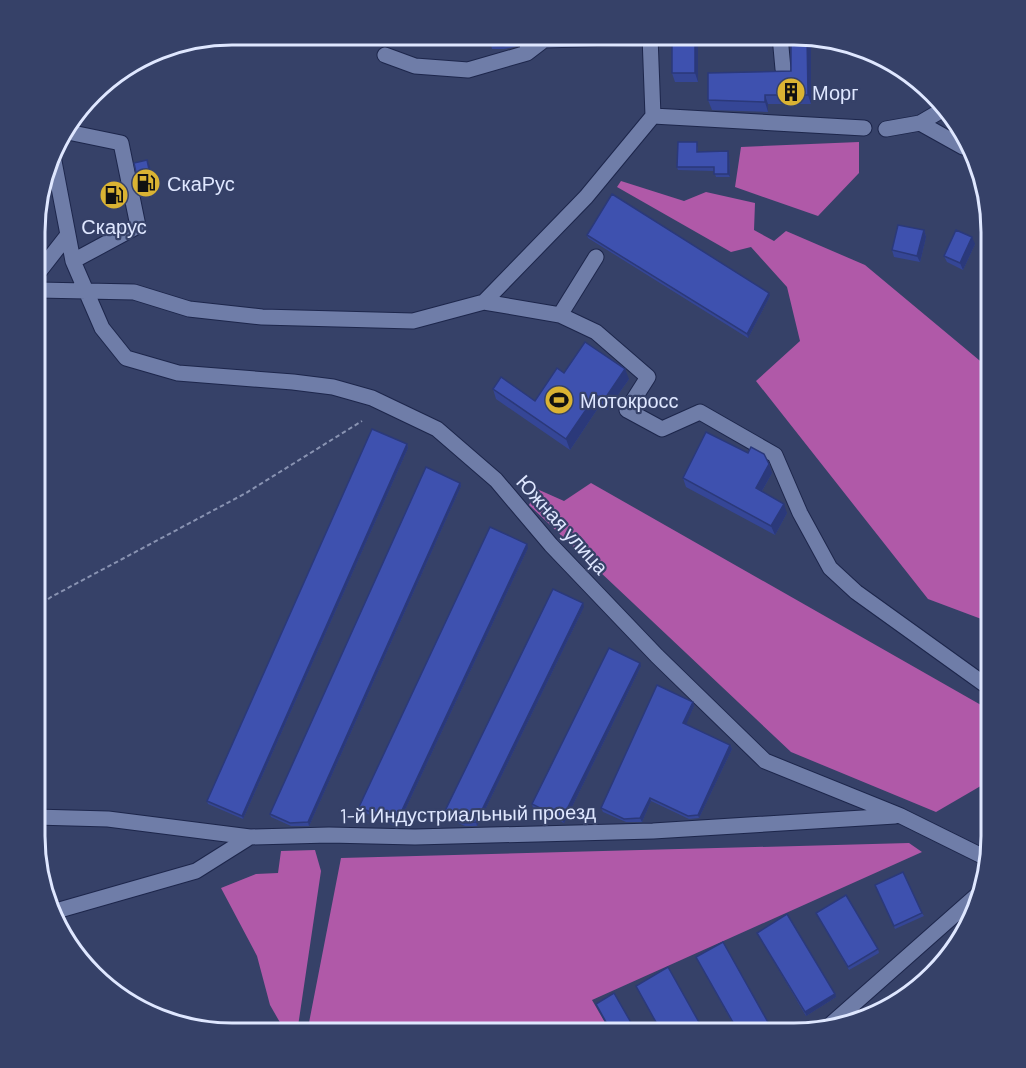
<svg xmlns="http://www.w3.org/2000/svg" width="1026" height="1068" font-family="Barlow,sans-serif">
  <rect width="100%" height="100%" fill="#364168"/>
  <!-- forest -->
  <path fill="#b059a8" d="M859 142V173L818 216 735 187 741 147Z
    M621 181 684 201 706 192 755 203 754 230 774 241 786 231 865 265 991 370V613L984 620 928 599 756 381 800 341 787 287 751 247 731 252 617 187Z
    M591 483 981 705 991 737V780L936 812 791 752 529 505 537 489 564 501Z
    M909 843 922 852 592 1000 611 1033H307L341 858Z
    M315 850 321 871 297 1033H286L270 1005 257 956 221 888 256 874 278 873 281 851Z"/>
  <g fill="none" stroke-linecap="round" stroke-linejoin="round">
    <!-- minor casing -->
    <g stroke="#1d264b" stroke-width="17">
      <path id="minor" d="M650 36 653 116
        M780 36 783 69
        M527 53 528 35
        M385 55 415 66 468 70 527 53 544 40 650 37
        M944 109 920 123 963 147 964 139
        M653 116 864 128
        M886 129 920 123
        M63 131 121 143 138 226 73 261
        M53 156 73 261 102 328 126 358 178 373 293 382 333 387 372 398 437 429 496 480 551 545 657 656 765 761 901 816 988 859
        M38 273 67 236
        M38 290 134 292 189 309 262 317 413 321 484 302 586 197 653 116
        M484 302 560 315 596 332 648 377 627 410 662 429 700 412 775 455 800 513 830 568 856 592 991 689
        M560 315 596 257
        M35 817 108 819 250 837 329 835 415 837 653 831 895 816
        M56 911 196 871 250 837
        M830 1025 977 895"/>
    </g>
    <!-- path -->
    <path stroke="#8993b2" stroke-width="2" stroke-dasharray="4.5 3" stroke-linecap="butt" d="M36 608 51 597 246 493 362 421"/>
    <!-- minor -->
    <use href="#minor" stroke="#6f7da8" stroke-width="15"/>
  </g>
  <!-- wall -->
  <path fill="#354696" d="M378 35H415V37H379Z
    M492 35H520L518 46 504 49H492L491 45Z
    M698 36V82H675L672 73Z
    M791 36H811V104H768V112L712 110 708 100 791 71Z
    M698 146V152L729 155 730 177H716L714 171 678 170 677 167Z
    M150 167 156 195 142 198 140 191Z
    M924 230 926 237 920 262 894 257 892 250Z
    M587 235 770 296 748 338 588 238Z
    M975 244 963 270 947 262 944 256Z
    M564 373 629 379 607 410 600 405 570 450 496 399 493 389 535 401Z
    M407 444 408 448 243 819 208 804 207 801Z
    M772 473 762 491 787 513 775 535 686 487 683 478Z
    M460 483 461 486 309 826H291L271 817 270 814Z
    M528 548 397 827 361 811 359 807Z
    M584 607 477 826H465L445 817 444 813Z
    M641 666 564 823 533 808 532 804Z
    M694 706 686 724 730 745 732 749 699 818 689 819 651 801 642 822H626L603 812 601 808Z
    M875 885 922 913 924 916 895 929Z
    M816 913 878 949 879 953 849 970Z
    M757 933 836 997 806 1016Z
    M696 957 774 1033H738Z"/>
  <!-- shaded-wall -->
  <path fill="#2b397a" d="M518 35H520L518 46 516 42Z
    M695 36H698V82L695 73Z
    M807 36H811V104L808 95Z
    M765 95 768 104V112L765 102Z
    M728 151 729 155 730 177 728 174Z
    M147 160 150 167 156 195 153 188Z
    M924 230 926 237 920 262 917 256Z
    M972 237 975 244 963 270 960 263Z
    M769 293 770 296 748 338 747 334Z
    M625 369 629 379 607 410 604 400Z
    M596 395 600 405 570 450 566 439Z
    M407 444 408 448 243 819 242 816Z
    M769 464 772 473 759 496 756 488Z
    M460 483 461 486 309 826 308 822Z
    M784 504 787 513 775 535 771 526Z
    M527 544 528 548 397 827 396 823Z
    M583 603 584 607 477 826 476 822Z
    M640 663 641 666 564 823 562 819Z
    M693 702 694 706 685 727 683 723Z
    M730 745 732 749 699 818 698 815Z
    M650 798 651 801 642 822 640 818Z
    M835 994 836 997 806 1016 805 1012Z"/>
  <!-- building -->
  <path fill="#3e51af" stroke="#2b397a" stroke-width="1.5" d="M492 35H518L516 42 503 46 491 45Z
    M672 36H695V73H672Z
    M791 36H807L808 95H765V102L708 100V73L791 71Z
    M678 142H697V152L728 151V174H714V167H677Z
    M147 160 153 188 140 191 134 163Z
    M612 194 769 293 747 334 587 235Z
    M898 225 924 230 917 256 892 250Z
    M956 230 972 237 960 263 944 256Z
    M585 342 625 369 604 400 596 395 566 439 493 389 501 377 535 401 557 368 564 373Z
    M372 429 407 444 242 816 207 801Z
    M706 432 748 453 751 447 764 454 769 464 756 488 784 504 771 526 683 478Z
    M426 467 460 483 308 822 290 823 270 814Z
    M490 527 527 544 396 823 359 807Z
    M553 589 583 603 476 822 464 823 444 813Z
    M609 648 640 663 562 819 532 804Z
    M657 685 693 702 683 723 730 745 698 815 688 816 650 798 640 818 624 819 601 808Z
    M903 872 922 913 894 926 875 885Z
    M846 895 878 949 848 967 816 913Z
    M787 914 835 994 805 1012 757 933Z
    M723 942 774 1033H739L696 957Z
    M668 967 705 1033H662L636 986Z
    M614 993 637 1033H612L596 1004Z"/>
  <!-- icons -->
  <defs>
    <g id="building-disc" transform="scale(1.5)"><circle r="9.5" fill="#dab333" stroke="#364168"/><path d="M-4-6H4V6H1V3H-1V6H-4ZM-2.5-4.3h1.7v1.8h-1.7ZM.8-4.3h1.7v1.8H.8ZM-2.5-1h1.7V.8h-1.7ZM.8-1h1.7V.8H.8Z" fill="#111"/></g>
    <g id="fuel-disc" transform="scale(1.5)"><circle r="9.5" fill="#dab333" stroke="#364168"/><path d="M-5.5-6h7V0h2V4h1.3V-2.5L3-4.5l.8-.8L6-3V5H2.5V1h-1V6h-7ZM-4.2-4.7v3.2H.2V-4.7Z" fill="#111"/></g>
    <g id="stadium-disc" transform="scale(1.5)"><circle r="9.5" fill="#dab333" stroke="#364168"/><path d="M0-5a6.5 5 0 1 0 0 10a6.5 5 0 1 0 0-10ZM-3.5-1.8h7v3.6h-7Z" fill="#111"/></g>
  </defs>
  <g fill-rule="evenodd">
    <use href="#building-disc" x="791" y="92"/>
    <use href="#fuel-disc" x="146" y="183"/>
    <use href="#fuel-disc" x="114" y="195"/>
    <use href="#stadium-disc" x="559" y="400"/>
  </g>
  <g text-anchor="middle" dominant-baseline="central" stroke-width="4.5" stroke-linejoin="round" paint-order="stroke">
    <!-- poi labels -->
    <g font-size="20" fill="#dfe7ff" stroke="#364168" text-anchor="start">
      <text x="812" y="92">Морг</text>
      <text x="167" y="183">СкаРус</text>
      <text x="114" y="226" text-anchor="middle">Скарус</text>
      <text x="580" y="400">Мотокросс</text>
    </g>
    <!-- street labels -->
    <g font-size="20" fill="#dfe7ff" stroke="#364168">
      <text transform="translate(563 524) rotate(48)">Южная улица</text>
      <text transform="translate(468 813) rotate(-1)">1-й Индустриальный проезд</text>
    </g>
  </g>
  <!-- crop -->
  <path d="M0 0H1026V1068H0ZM232 45H794A187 187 0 0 1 981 232V836A187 187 0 0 1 794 1023H232A187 187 0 0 1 45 836V232A187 187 0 0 1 232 45Z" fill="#364168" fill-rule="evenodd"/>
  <path fill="none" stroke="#dfe7ff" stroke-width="3" d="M232 45H794A187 187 0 0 1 981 232V836A187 187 0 0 1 794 1023H232A187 187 0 0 1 45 836V232A187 187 0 0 1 232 45Z"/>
</svg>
